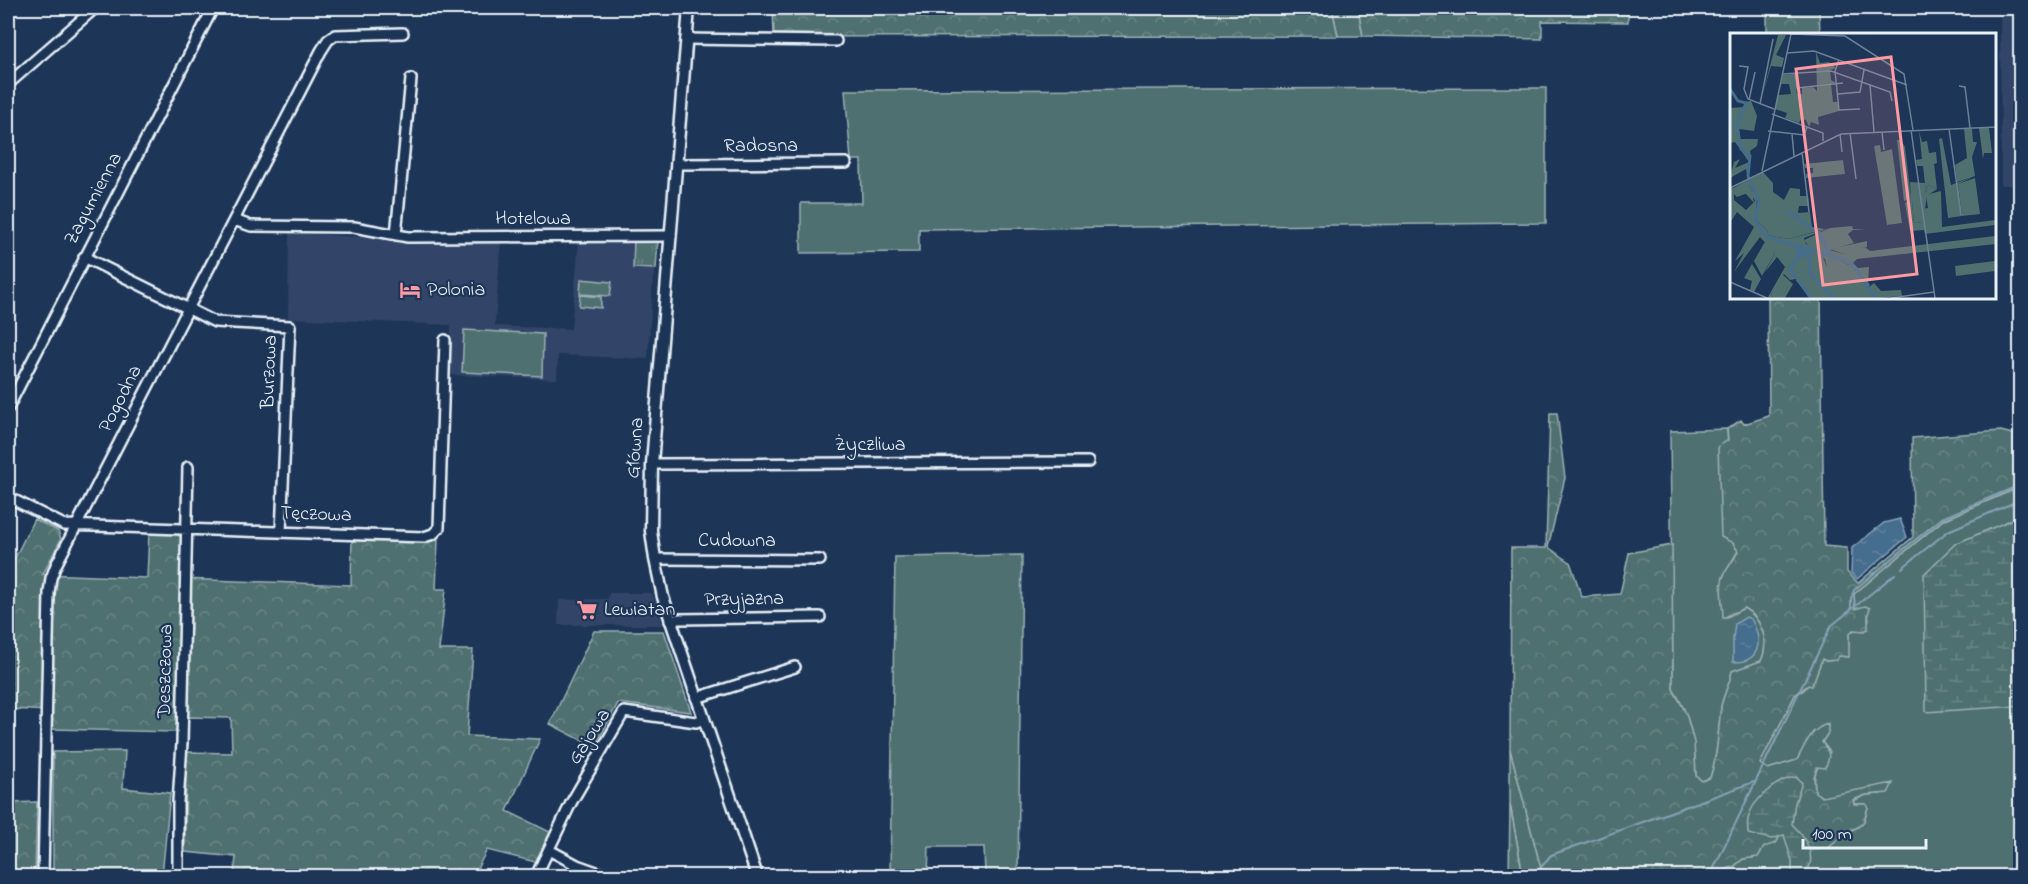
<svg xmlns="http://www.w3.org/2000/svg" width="2028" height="884" font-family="'Indie Flower',sans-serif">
  <defs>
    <pattern id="forest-crowns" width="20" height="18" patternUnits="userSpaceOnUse" patternTransform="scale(1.5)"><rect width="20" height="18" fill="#507070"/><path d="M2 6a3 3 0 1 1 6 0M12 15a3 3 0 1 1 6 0" fill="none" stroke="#698585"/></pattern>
    <pattern id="wetland-marsh" width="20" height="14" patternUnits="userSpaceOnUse" patternTransform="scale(1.5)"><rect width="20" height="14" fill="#507070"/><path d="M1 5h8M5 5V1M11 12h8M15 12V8" fill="none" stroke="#698585"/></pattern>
    <pattern id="park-tufts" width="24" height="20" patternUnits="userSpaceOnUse" patternTransform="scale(1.5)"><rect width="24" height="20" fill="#507070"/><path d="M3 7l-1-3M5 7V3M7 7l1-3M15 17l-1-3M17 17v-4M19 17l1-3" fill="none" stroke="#698585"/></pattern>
    <pattern id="water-ripples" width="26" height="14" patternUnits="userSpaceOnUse" patternTransform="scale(1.5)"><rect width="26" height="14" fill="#456d8d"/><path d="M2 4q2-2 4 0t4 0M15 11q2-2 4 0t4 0" fill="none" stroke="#60829e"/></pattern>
  </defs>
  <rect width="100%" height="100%" fill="#1d3557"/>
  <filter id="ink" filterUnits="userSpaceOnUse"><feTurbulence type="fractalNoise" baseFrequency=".0167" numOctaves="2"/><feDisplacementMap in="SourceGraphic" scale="12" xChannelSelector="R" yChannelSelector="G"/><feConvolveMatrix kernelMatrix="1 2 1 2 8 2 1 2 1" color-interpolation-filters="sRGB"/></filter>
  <g filter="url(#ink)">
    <!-- built -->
    <path fill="#304468" d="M2000 8H2020V185H2001Z
      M289 233 364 237 389 241 501 240 495 326 571 329 579 240H658L655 276 653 277 648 359 558 355 557 379 449 375 451 325 288 318Z
      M609 593H652L663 625H558L559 600 608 599Z"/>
    <!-- grass -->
    <path fill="#507070" stroke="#9cb0b4" stroke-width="1.5" d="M1332 8H1358L1363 36H1338Z
      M1546 88V223L919 229V252L801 253V203H862L861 160H851L845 90Z
      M581 279 612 282 610 296 580 294Z
      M580 295 601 297V308L579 306Z
      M464 330 543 334 542 376 462 372Z
      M1727 429 1733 543 1738 551 1724 575 1727 617 1744 608C1762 618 1770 642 1761 661L1732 671C1730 684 1723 695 1721 707 1718 732 1718 755 1710 778L1702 781 1696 776C1695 744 1691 716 1673 689L1670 431Z
      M2020 487V876H1701L1703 871H1721L1733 867 1743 859 1757 857 1764 846 1776 843 1783 830 1827 848 1848 832 1858 827 1864 821 1868 807 1866 804H1854L1853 801 1866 795 1881 794 1822 797 1815 792C1813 771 1816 768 1830 752L1822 742 1828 733 1813 732 1797 760 1768 769 1759 765 1795 695 1804 690 1808 685H1812L1822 659 1826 661 1836 660 1839 656 1848 657 1849 634 1869 620 1868 614 1855 610 1854 594 1943 520Z
      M1022 555 1018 876H985L984 847H929L928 876H890L895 557Z
      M1510 749 1543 876H1523L1510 804Z"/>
    <!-- forest -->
    <path fill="url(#forest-crowns)" stroke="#9cb0b4" stroke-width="1.5" d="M773 8H1332L1338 36 774 37Z
      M1358 8H1628V22L1542 21V39L1363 36Z
      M1767 8H1819L1820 34H1767Z
      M1768 297H1821L1824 546 1847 548V572L1858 583 1913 537 1912 438 2001 431 2020 436V487L1943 520 1854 594 1855 609 1865 606 1870 608 1868 614V629L1864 631 1853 630 1849 634V657L1839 656 1836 660 1826 661 1822 659 1812 686 1808 685 1795 695 1760 764 1768 769 1797 760C1805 745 1811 728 1828 724V733L1822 742C1830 753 1831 756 1825 768L1817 767 1814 777 1815 792 1822 797 1893 783 1888 793 1866 795 1853 800 1854 804H1866L1868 807 1864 821 1858 827 1848 832 1827 849 1804 850 1782 832 1776 843 1764 847 1758 857 1743 859 1733 867 1721 871H1703L1701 876H1543L1510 749 1511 548H1546L1550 413H1557L1565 478 1548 547 1570 562 1582 597 1620 594 1629 553 1672 545 1673 689 1686 713 1694 742 1696 776 1702 781 1710 778C1718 755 1718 731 1721 707 1723 695 1730 684 1732 671L1761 661C1770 642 1762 618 1744 608L1723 618C1723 604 1718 585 1725 573 1729 565 1735 559 1738 551L1733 543 1721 537 1718 447 1728 440 1727 429 1741 420 1744 424 1769 416Z
      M34 519 58 531 61 539 43 574 147 578 149 532 177 533 182 539 181 579 351 585 352 538 438 540 436 589H446L439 650H473L467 736 540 739 507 811 552 833 535 862 487 850 473 876H234L236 857 185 852 186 752 232 753 231 718 188 717 174 732 52 729V711L8 709V572Z
      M594 631H664L691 712 618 703 595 747 550 724Z
      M125 751 123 788 170 793 162 876H53V752Z
      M37 802 35 876H8V803Z
      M1510 804 1523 876H1509Z"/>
    <!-- wetland -->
    <path fill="url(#wetland-marsh)" stroke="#9cb0b4" stroke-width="1.5" d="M2020 516V706L1926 712 1924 574 1955 544Z
      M1796 777 1802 783 1795 803 1792 824C1806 838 1819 859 1804 876H1792V861L1784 835 1772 839 1748 834C1748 829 1747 824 1748 819 1751 801 1777 779 1796 777Z"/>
    <!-- park -->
    <path fill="url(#park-tufts)" stroke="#9cb0b4" stroke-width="1.5" d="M634 239 658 240 656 269 633 268Z"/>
    <!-- water -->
    <path fill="url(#water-ripples)" stroke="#86a2b8" stroke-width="1.5" d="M1900 519 1907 537 1857 579 1851 573 1852 548 1884 523Z
      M1746 617 1751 619C1763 640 1761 663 1733 662V638L1735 624Z"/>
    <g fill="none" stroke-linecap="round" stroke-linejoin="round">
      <!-- stream -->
      <path stroke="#86a2b8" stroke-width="2" d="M1902 568 1948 531 2020 500
        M1851 610V599L1854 590 1942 518 2020 485
        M1534 876 1551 855 1754 782
        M1710 876 1831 626 1895 574"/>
      <!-- minor casing -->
      <g stroke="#e8f1f8" stroke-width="14">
        <path id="minor" d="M686 39 836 41
          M8 84 95 8
          M676 164 846 163
          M234 220 251 226 354 227 408 237 671 236
          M396 235 411 79
          M84 257 215 322 290 326 281 532
          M8 408 213 8
          M652 464 1088 462
          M8 497 64 525 424 537 433 534 439 528 445 340
          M655 559 820 560
          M670 621 678 619 820 617
          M696 698 795 667
          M549 850 577 865 608 876
          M43 876 49 593 51 578 56 565 321 51 328 40 335 35 403 33
          M178 876V802L182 743 188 467
          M536 876 571 803 624 712 696 722 703 719"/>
      </g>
      <!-- tertiary casing -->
      <g stroke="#e8f1f8" stroke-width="15">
        <path id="tertiary" d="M689 8 652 464 651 531 655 559 663 597 757 876"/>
      </g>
      <!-- minor -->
      <use href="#minor" stroke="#1d3557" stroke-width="9"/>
      <!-- tertiary -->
      <use href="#tertiary" stroke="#1d3557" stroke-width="10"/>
    </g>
  </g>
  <!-- icons -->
  <defs>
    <g id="hotel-bare" transform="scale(1.62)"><path d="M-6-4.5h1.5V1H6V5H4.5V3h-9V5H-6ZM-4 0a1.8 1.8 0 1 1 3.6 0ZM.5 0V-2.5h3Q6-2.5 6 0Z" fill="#ff9aa2" stroke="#1d3557" stroke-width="2.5" paint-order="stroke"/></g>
    <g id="supermarket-bare" transform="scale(1.62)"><path d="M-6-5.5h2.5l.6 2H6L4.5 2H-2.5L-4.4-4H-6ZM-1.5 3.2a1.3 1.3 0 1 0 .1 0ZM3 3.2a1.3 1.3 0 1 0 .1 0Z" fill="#ff9aa2" stroke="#1d3557" stroke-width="2.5" paint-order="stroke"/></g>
  </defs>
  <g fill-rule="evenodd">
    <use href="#hotel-bare" x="410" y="290"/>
    <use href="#supermarket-bare" x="587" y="610"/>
  </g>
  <g text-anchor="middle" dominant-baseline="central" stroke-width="4.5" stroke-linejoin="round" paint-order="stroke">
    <!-- street labels -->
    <g font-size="20" fill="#e8f1f8" stroke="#1d3557">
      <text x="761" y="146">Radosna</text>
      <text transform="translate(94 199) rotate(-62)">Zagumienna</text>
      <text x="533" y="219">Hotelowa</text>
      <text transform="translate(270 372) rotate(-88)">Burzowa</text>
      <text transform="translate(121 399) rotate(-63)">Pogodna</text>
      <text x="870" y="445">Życzliwa</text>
      <text transform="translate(636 448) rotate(-86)">Główna</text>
      <text transform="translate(316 515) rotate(2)">Tęczowa</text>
      <text x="737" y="541">Cudowna</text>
      <text transform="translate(744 600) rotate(-1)">Przyjazna</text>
      <text transform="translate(166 671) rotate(-89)">Deszczowa</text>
      <text transform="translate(590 737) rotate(-58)">Gajowa</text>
    </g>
    <!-- poi labels -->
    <g font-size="20" fill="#e8f1f8" stroke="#1d3557" text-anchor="start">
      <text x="427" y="290">Polonia</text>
      <text x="604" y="610">Lewiatan</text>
    </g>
  </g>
  <!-- overview -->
  <g transform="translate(1730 33)">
    <rect width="266" height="266" fill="#1d3557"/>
    <path d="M21 68 27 83 24 98 9 96 10 106H28L27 113 20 118 21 124 17 141 16 136 0 145 4 129 10 126 5 135 19 129 5 109 0 110V75L14 74V69ZM212 105 221 152 245 143 228 151 232 183 218 185 209 106ZM150 112 151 119 162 116 172 190 157 192 144 113ZM113 127 115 141 76 145V141L83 140V135H75L74 131ZM180 149 195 150 196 160 198 152 207 156 197 163 193 189 184 190 182 168 175 170 181 165ZM11 152H18L23 158 7 164 4 161V167L16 177 25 168 23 164H27L26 187 38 198 36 202 59 206 100 195 74 205 76 211 90 217 97 234 102 222 118 232 122 230 146 265H80L66 246 60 247 54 241 41 261 43 265H32L38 264 55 234 47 224 35 239 45 220 30 204 4 239 14 220 5 228 24 194 7 179 0 190V156ZM137 208V214L118 217 114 221 100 216ZM265 228V238L226 243 225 233Z" fill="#507070"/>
    <path d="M48 2H56L46 22 54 25 52 34 41 33 32 64ZM86 19 90 30 99 29 106 35 100 37 101 47 106 50 101 51 103 69H108L109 78 88 84 89 92 81 89 79 94 76 87 71 86 69 90 55 85 57 80 45 76 48 62 61 61 59 51H51L53 42 65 41 67 61H72V55L83 54 87 58ZM249 95H259L262 120H254L253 126ZM234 96H242L243 109H247L242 124 245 143 227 149 225 132 237 125ZM189 98 192 109 197 108 199 120 206 119 207 130 204 131 207 156 198 152 196 160 193 133H187L186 127 192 126ZM167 107H171L175 114 181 165 174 168ZM33 139 43 150V159L54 167 60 155 70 156V163H78L79 173H69L68 180 80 179 82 194 95 196 59 206 36 202 38 198 26 187 28 165 23 164 24 170 15 160 23 158 18 152 5 154ZM245 145 250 181 232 183 228 151ZM211 158 212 194 265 187V192L195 201 194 197 180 198 175 170 182 168 184 190 193 189 191 176 198 175 196 162ZM122 193 123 196H137L123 197 118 201 124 210 100 217 114 221 117 216 135 214 140 218 265 203 266 211 127 226 123 230 128 235 139 234 138 252 122 230 118 232 102 222 107 229H100L102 237 97 234 95 226 85 220 90 218 80 215 74 207 100 195ZM36 207 45 220 32 243 24 228ZM22 231 31 246 24 259 20 257 22 248 14 245ZM52 241 63 251 55 265H43L41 261ZM144 250 151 258 171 257 172 263 146 265 139 254Z" fill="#507070"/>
    <path d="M125 237 128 240 143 265H123L112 253 110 239Z" fill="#507070"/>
    <path fill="none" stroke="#456d8d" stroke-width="3" d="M0 56 8 68 16 70 7 92 11 116 20 123 18 143 29 168 25 188 37 204 78 216 81 242 104 265M57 178 90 201 100 222M78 216 118 228 124 234M65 225H70L71 217 77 224M121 230 139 253M126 235 145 265M66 245 60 237 68 223V211M67 246 81 265"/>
    <path fill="none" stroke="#6e8097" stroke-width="1.5" d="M61 1 115 3 174 41 183 97M57 20 84 18 177 52M109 27 105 38 109 77 130 76M9 33 18 34 14 56 18 66 44 76M52 41 101 38 160 59 162 68M65 41 67 55 113 50M140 52 144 99M229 53 235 54 240 95M108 61 130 59 134 37M19 67 25 39M30 71 43 6M42 81 93 100V108M219 96 231 182M181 97 205 265M38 98 74 102 77 94M152 99 154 117M120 100 126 146M62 101 64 123M110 101 112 119M72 119 79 179M32 138 61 1M0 155 111 101 266 94M0 249 37 265M161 265 204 259"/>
    <path fill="#ff9aa2" fill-opacity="0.15" stroke="#ff9aa2" stroke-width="3" d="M161 24 187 241 93 252 66 36Z"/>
    <rect width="266" height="266" fill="none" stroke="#e8f1f8" stroke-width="3"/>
  </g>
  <!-- margin -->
  <rect width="2028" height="884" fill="none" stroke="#1d3557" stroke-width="30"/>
  <rect x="15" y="15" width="1998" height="854" fill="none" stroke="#e8f1f8" stroke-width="2" filter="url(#ink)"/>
  <!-- scale -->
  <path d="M1803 839v9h123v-9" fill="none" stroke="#e8f1f8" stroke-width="3"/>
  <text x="1812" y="839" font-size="18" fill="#e8f1f8" stroke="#1d3557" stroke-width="4.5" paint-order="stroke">100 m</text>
</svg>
